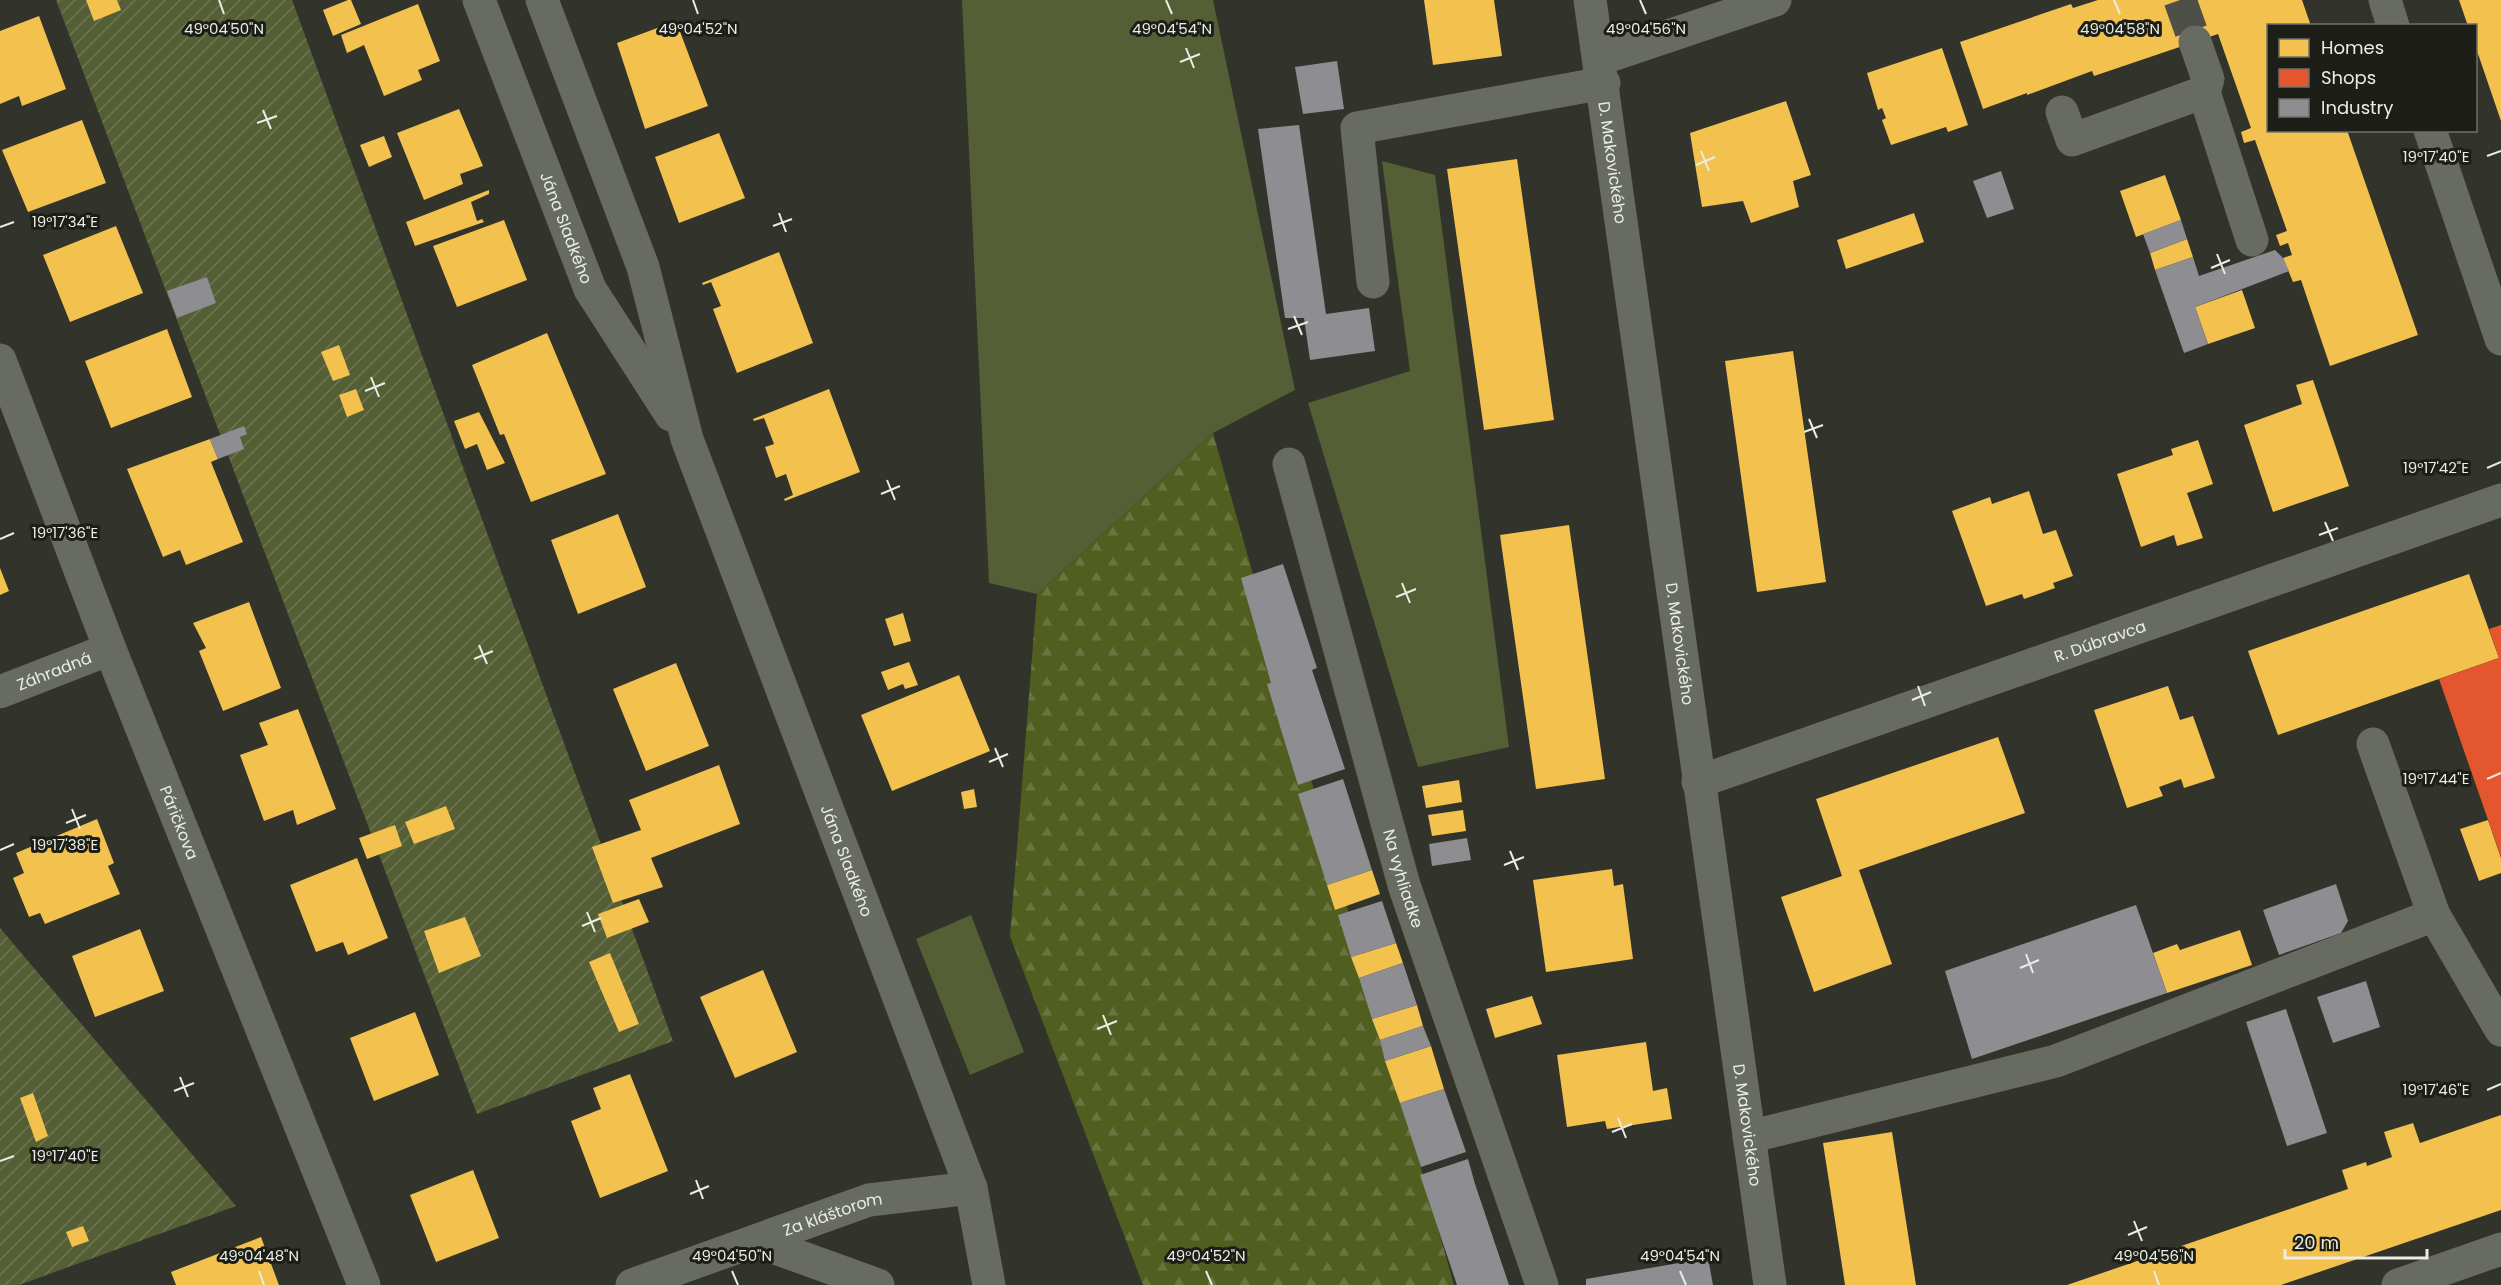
<svg xmlns="http://www.w3.org/2000/svg" width="2501" height="1285" font-family="Poppins,sans-serif">
  <defs>
    <pattern id="forest-firs" width="22" height="20" patternUnits="userSpaceOnUse" patternTransform="scale(1.5)"><rect width="22" height="20" fill="#505e20"/><path d="M5 1l3.5 6h-7zM16 11l3.5 6h-7z" fill="#697540"/></pattern>
    <pattern id="garden-furrows" width="10" height="10" patternUnits="userSpaceOnUse" patternTransform="scale(1.5)"><rect width="10" height="10" fill="#555f35"/><path d="M-1 1l2-2M0 10L10 0M9 11l2-2" fill="none" stroke="#6e7652"/></pattern>
  </defs>
  <rect width="100%" height="100%" fill="#32342c"/>
  <!-- grass -->
  <path fill="#555f35" d="M962 0H1213L1295 390 1213 433 1037 594 989 583Z
    M1382 161 1435 175 1509 747 1418 767 1308 403 1410 371Z
    M971 915 1024 1052 970 1075 916 939Z"/>
  <!-- forest -->
  <path fill="url(#forest-firs)" d="M1213 433 1454 1285H1143L1010 936 1037 594Z"/>
  <!-- garden -->
  <path fill="url(#garden-furrows)" d="M56 0H292L673 1041 477 1114Z
    M0 928 236 1206 19 1285H0Z"/>
  <!-- homes -->
  <path fill="#f2c14e" d="M86 0H117L121 10 94 21Z
    M348 0H351L361 24 333 36 323 10Z
    M1424 0H1494L1502 56 1433 65Z
    M2098 0H2302L2311 26H2268V130H2347L2418 335 2330 366 2301 280 2293 282 2283 258 2292 255 2288 243 2280 246 2276 235 2287 231 2255 140 2244 143 2241 132 2251 128 2218 34 2094 76 2092 71 2027 95V93L1983 109 1960 42 2071 4 2073 8Z
    M2459 0H2501V121L2476 48V26H2468Z
    M418 4 440 61 418 70 422 80 384 96 364 45 347 53 341 35Z
    M39 16 66 89 22 106 19 96 0 104V31Z
    M676 21 708 106 645 129 617 43Z
    M1942 48 1968 125 1948 132 1946 127 1891 145 1882 120 1886 118 1882 108 1878 110 1867 73Z
    M1786 101 1811 175 1793 181 1799 207 1751 223 1743 201 1702 207 1690 133Z
    M459 109 483 166 460 174 463 184 424 200 397 133Z
    M82 120 106 183 28 212 2 150Z
    M719 133 745 198 679 223 655 157Z
    M384 136 392 157 369 167 360 145Z
    M1517 159 1554 420 1484 430 1447 169Z
    M2165 175 2181 220 2136 237 2120 191Z
    M489 190V194L471 202 477 221 482 219 484 222 415 246 406 222Z
    M1914 213 1924 242 1846 269 1837 240Z
    M504 220 527 280 457 307 433 246Z
    M116 226 143 293 70 322 43 255Z
    M2187 239 2193 257 2155 270 2150 253Z
    M779 252 813 343 737 373 713 309 721 306 711 282 703 285 702 283Z
    M2242 290 2255 328 2208 344 2195 307Z
    M167 329 192 397 111 428 85 361Z
    M547 333 606 474 531 502 504 434 500 435 472 365Z
    M339 345 350 375 333 381 321 352Z
    M1793 351 1826 582 1757 592 1725 361Z
    M2313 380 2349 486 2273 512 2244 425 2302 404 2296 385Z
    M356 389 364 410 347 417 339 395Z
    M829 389 860 472 785 501 784 499 793 495 786 474 776 478 765 447 774 444 764 418 754 421 753 419Z
    M479 412 505 463 487 470 477 444 465 449 454 421Z
    M210 439 218 459 211 462 243 542 186 565 180 550 163 557 127 469Z
    M2198 440 2213 484 2187 493 2203 538 2177 546 2174 535 2141 547 2117 474 2173 455 2171 449Z
    M2029 491 2043 534 2056 530 2073 576 2053 583 2055 588 2024 599 2022 594 1986 606 1952 511 1990 497 1992 504Z
    M618 514 646 587 578 614 551 540Z
    M1569 525 1605 779 1536 789 1500 535Z
    M0 568 9 591 0 595Z
    M2469 574 2499 658 2278 735 2248 651Z
    M249 602 281 688 223 711 199 651 206 648 193 623Z
    M903 613 911 641 894 646 885 619Z
    M909 662 918 685 905 689 903 684 888 690 881 672Z
    M676 663 709 746 646 771 613 689Z
    M959 675 990 751 892 791 861 715Z
    M2168 686 2180 720 2193 716 2215 778 2184 788 2181 779 2159 787 2163 796 2127 808 2094 710Z
    M298 709 336 809 297 825 293 810 264 821 240 755 268 745 259 723Z
    M1998 737 2025 813 1859 870 1892 964 1814 992 1781 897 1842 876 1816 799Z
    M719 765 740 824 651 858 663 887 613 903 592 847 641 830 629 800Z
    M1459 780 1462 802 1426 808 1422 786Z
    M974 789 977 807 964 809 961 792Z
    M446 806 455 829 414 844 405 822Z
    M1463 810 1466 831 1432 836 1428 815Z
    M97 819 114 863 108 866 120 894 45 924 40 913 29 917 13 878 24 873 16 853Z
    M2488 820 2501 858V873L2479 881 2460 829Z
    M395 825 402 846 367 859 359 838Z
    M357 858 388 938 348 955 343 942 316 952 290 885Z
    M1612 869 1614 886 1623 884 1633 959 1546 972 1533 880Z
    M1372 870 1380 894 1335 910 1327 885Z
    M639 899 649 922 607 938 598 914Z
    M465 917 481 956 439 973 424 931Z
    M140 929 164 991 95 1017 72 956Z
    M2240 930 2252 965 2167 993 2153 953 2177 944 2180 950Z
    M1396 943 1403 963 1359 978 1351 957Z
    M610 953 639 1024 619 1032 589 962Z
    M763 970 797 1052 735 1078 700 997Z
    M1532 996 1542 1024 1495 1038 1486 1009Z
    M1417 1005 1423 1026 1380 1040 1372 1019Z
    M415 1012 439 1075 374 1101 350 1038Z
    M1646 1042 1653 1091 1667 1088 1672 1119 1607 1129 1605 1121 1567 1127 1557 1055Z
    M1431 1046 1444 1089 1400 1103 1385 1061Z
    M630 1074 668 1171 600 1198 571 1121 601 1109 593 1088Z
    M33 1093 48 1136 36 1142 20 1098Z
    M2501 1115V1210L2281 1285H2067L2348 1189 2342 1170 2366 1162 2367 1166 2392 1157 2384 1132 2413 1123 2420 1143Z
    M1892 1132 1916 1285H1845L1823 1143Z
    M473 1170 499 1238 436 1262 410 1195Z
    M83 1226 89 1241 72 1247 66 1232Z
    M261 1237 279 1285H176L171 1272Z"/>
  <!-- shops -->
  <path fill="#e4572e" d="M2501 625V857L2439 679 2499 658 2489 629Z"/>
  <!-- industry -->
  <path fill="#8d8d92" d="M1337 61 1344 109 1303 114 1295 67Z
    M1299 125 1326 314 1369 308 1375 351 1310 360 1304 318H1285L1258 129Z
    M2001 171 2014 209 1987 218 1973 181Z
    M2181 220 2187 239 2150 253 2143 234Z
    M2275 250 2283 258 2289 271 2195 307 2208 344 2184 353 2155 270 2193 257 2199 276Z
    M207 277 216 303 177 318 167 291Z
    M244 426 247 434 240 437 244 449 218 459 210 439Z
    M1283 564 1317 668 1312 670 1345 769 1298 785 1267 684 1271 683 1241 578Z
    M1343 779 1372 870 1327 885 1298 794Z
    M1467 838 1471 860 1432 866 1429 844Z
    M2336 884 2348 921 2341 933 2279 955 2263 910Z
    M1382 901 1396 943 1351 957 1338 915Z
    M2136 905 2167 993 1972 1059 1945 971Z
    M1403 963 1417 1005 1372 1019 1359 978Z
    M2366 981 2380 1027 2333 1043 2317 997Z
    M2286 1009 2327 1133 2287 1146 2246 1022Z
    M1423 1026 1431 1046 1385 1061 1380 1040Z
    M1444 1089 1466 1152 1421 1167 1400 1103Z
    M1468 1159 1475 1184 1509 1285H1457L1420 1175Z
    M1708 1258 1713 1285H1586V1279Z"/>
  <g fill="none" stroke-linecap="round" stroke-linejoin="round">
    <!-- minor-tunnel -->
    <path stroke="#4e5047" stroke-width="33" stroke-dasharray="33 16" stroke-linecap="butt" d="M2180 0 2195 42"/>
    <!-- minor -->
    <g stroke="#686b62" stroke-width="33">
      <path id="s1" d="M479 0 590 289 671 415"/>
      <path id="s2" d="M542 0 643 267 687 439 971 1188 989 1285"/>
      <path id="s3" d="M1590 0 1770 1285"/>
      <path d="M2385 0 2393 26"/>
      <path d="M1600 59 1775 0"/>
      <path d="M2204 92 2252 240"/>
      <path d="M2062 112 2072 140 2204 92 2208 79 2195 42"/>
      <path d="M2430 130 2501 339"/>
      <path d="M1373 282 1357 128 1604 83"/>
      <path id="s4" d="M0 360 110 649 364 1285"/>
      <path id="s5" d="M1289 464 1404 885 1542 1285"/>
      <path id="s6" d="M0 692 110 649"/>
      <path d="M2373 744 2434 915"/>
      <path id="s7" d="M1698 782 2501 500"/>
      <path d="M1749 1137 2056 1061 2434 915 2501 1030"/>
      <path d="M756 1241 878 1285"/>
      <path id="s8" d="M632 1285 869 1200 971 1188"/>
      <path d="M2398 1285 2501 1249"/>
    </g>
  </g>
  <!-- ticks -->
  <path fill="none" stroke="#eaede3" stroke-width="2" d="M219 0 224 14M693 0 698 14M1166 0 1172 14M1640 0 1646 14M2114 0 2120 14M1186 48 1194 68M1180 62 1200 54M263 110 271 129M257 123 277 116M1701 151 1709 171M2487 156 2501 151M1696 165 1715 157M779 213 786 232M773 226 792 219M0 227 14 222M2217 254 2225 274M2211 268 2230 260M1294 316 1302 335M1288 329 1308 322M371 377 379 397M365 391 385 383M1809 419 1817 438M1804 432 1823 425M2487 468 2501 462M887 480 895 500M881 494 900 486M2325 522 2333 541M2319 535 2338 528M0 539 14 533M1402 583 1410 603M1396 597 1416 589M479 645 487 664M474 659 493 651M1918 686 1925 706M1912 700 1931 692M995 748 1003 767M989 762 1008 754M2487 779 2501 773M72 809 80 829M66 823 86 815M0 850 14 844M1510 851 1518 870M1504 865 1524 857M587 912 595 932M582 926 601 918M2026 954 2033 973M2020 968 2039 960M1103 1015 1111 1035M1097 1029 1117 1021M180 1077 188 1097M2487 1090 2501 1084M174 1091 194 1083M1618 1118 1626 1138M1612 1132 1632 1124M0 1161 14 1156M696 1180 703 1199M690 1194 709 1186M2134 1221 2142 1241M2128 1235 2147 1227M259 1271 264 1285M732 1271 738 1285M1206 1271 1212 1285M1680 1271 1686 1285M2154 1271 2159 1285"/>
  <g text-anchor="middle" dominant-baseline="central" stroke-width="6" stroke-linejoin="round" paint-order="stroke">
    <!-- street labels -->
    <g font-size="16" fill="#eaede3" stroke="#1c1e17">
      <text stroke="none"><textPath href="#s3" startOffset="164">D. Makovického</textPath></text>
      <text stroke="none"><textPath href="#s1" startOffset="244">Jána Sladkého</textPath></text>
      <text stroke="none"><textPath href="#s7" startOffset="426">R. Dúbravca</textPath></text>
      <text stroke="none"><textPath href="#s3" startOffset="650">D. Makovického</textPath></text>
      <text stroke="none"><textPath href="#s6" startOffset="58">Záhradná</textPath></text>
      <text stroke="none"><textPath href="#s4" startOffset="496">Páričkova</textPath></text>
      <text stroke="none"><textPath href="#s2" startOffset="914">Jána Sladkého</textPath></text>
      <text stroke="none"><textPath href="#s5" startOffset="430">Na vyhliadke</textPath></text>
      <text stroke="none"><textPath href="#s3" startOffset="1136">D. Makovického</textPath></text>
      <text stroke="none"><textPath href="#s8" startOffset="213">Za kláštorom</textPath></text>
    </g>
  </g>
  <g font-size="15" text-anchor="middle" fill="#eaede3" stroke="#1c1e17" stroke-width="6" stroke-linejoin="round" paint-order="stroke">
    <text x="224" y="34">49°04'50"N</text>
    <text x="698" y="34">49°04'52"N</text>
    <text x="1172" y="34">49°04'54"N</text>
    <text x="1646" y="34">49°04'56"N</text>
    <text x="2120" y="34">49°04'58"N</text>
    <text x="2436" y="162">19°17'40"E</text>
    <text x="65" y="227">19°17'34"E</text>
    <text x="2436" y="473">19°17'42"E</text>
    <text x="65" y="538">19°17'36"E</text>
    <text x="2436" y="784">19°17'44"E</text>
    <text x="65" y="850">19°17'38"E</text>
    <text x="2436" y="1095">19°17'46"E</text>
    <text x="65" y="1161">19°17'40"E</text>
    <text x="259" y="1261">49°04'48"N</text>
    <text x="732" y="1261">49°04'50"N</text>
    <text x="1206" y="1261">49°04'52"N</text>
    <text x="1680" y="1261">49°04'54"N</text>
    <text x="2154" y="1261">49°04'56"N</text>
  </g>
  <!-- legend -->
  <rect x="2267" y="24" width="210" height="108" fill="#1c1e17" stroke="#6e7169" stroke-width="1.5"/>
  <rect x="2279" y="39" width="30" height="18" fill="#f2c14e" stroke="#6e7169" stroke-width="1.5"/>
  <text x="2321" y="54" font-size="18" fill="#eaede3">Homes</text>
  <rect x="2279" y="69" width="30" height="18" fill="#e4572e" stroke="#6e7169" stroke-width="1.5"/>
  <text x="2321" y="84" font-size="18" fill="#eaede3">Shops</text>
  <rect x="2279" y="99" width="30" height="18" fill="#8d8d92" stroke="#6e7169" stroke-width="1.5"/>
  <text x="2321" y="114" font-size="18" fill="#eaede3">Industry</text>
  <!-- scale -->
  <path d="M2285 1249v9h142v-9" fill="none" stroke="#eaede3" stroke-width="3"/>
  <text x="2294" y="1249" font-size="18" fill="#eaede3" stroke="#1c1e17" stroke-width="4.5" paint-order="stroke">20 m</text>
</svg>
